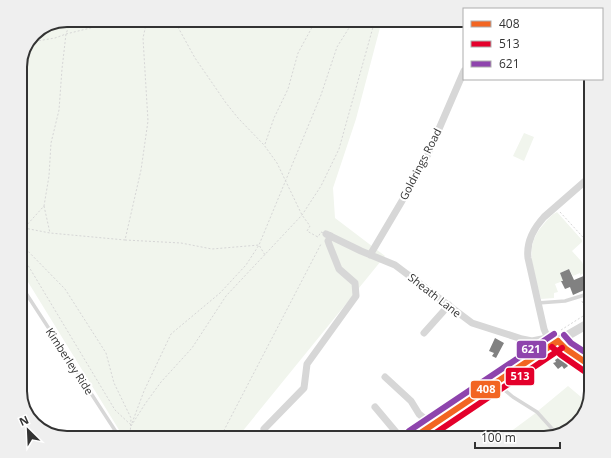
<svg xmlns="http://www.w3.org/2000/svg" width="611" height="458" font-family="'Open Sans',sans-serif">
  <rect width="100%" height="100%" fill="#fff"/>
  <!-- green -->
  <path fill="#f1f5ed" d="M67 20H382L356 119 333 188 335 218 385 256 237 438H124L20 269V64L36 32Z
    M524 133 534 137 524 161 513 156Z
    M557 212 582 240V242L572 251 582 262 586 272 580 275V273L573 276 569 269 560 273 563 281 555 284 558 292 554 293V298L541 299C535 273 522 248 543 225 547 220 551 215 557 212Z
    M568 386 587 402 581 420 544 438H502L533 415Z"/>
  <!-- building -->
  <path fill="#818181" d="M569 269 574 280 586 275 588 280 591 278V287L573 295 570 287 565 289 561 281H563L560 273Z
    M495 338 504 343 496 358 492 356 494 353 489 351Z
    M561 356 568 366 564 369 562 366 558 369 553 363 556 362 555 360Z"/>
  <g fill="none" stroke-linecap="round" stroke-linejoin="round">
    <!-- path -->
    <path stroke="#d6d6d6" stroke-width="1" stroke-dasharray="2 2" stroke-linecap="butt" d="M174 20 195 58 226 103 238 118 264 145 277 163 302 215 310 226 307 231 316 236
      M31 42 55 38 66 34 115 22 142 20
      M265 144 274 118 288 89 298 53 316 20
      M44 206 50 233
      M560 212 591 246
      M25 227 44 206 49 176 51 143 59 110 62 69 66 34 71 20
      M20 228H24L50 233 125 240 141 170 148 121 143 38 147 20
      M125 240 181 243 212 249 259 245 265 255
      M20 243 65 289 106 353 114 383 131 418 130 438
      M20 252 115 410 131 425
      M582 301 586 313
      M561 330 591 311
      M132 423 144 391 171 334 220 293 246 265 259 245 321 95 337 47 354 20
      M131 426 145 404 161 382 192 348 226 296 302 215 321 186 339 149 375 20
      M220 438 321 244"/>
    <!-- service -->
    <path stroke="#d7d7d7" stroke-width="3.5" d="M20 284 120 438
      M538 303 565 301 591 293
      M496 383 513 397 537 412 555 432"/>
    <!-- minor -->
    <path stroke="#d7d7d7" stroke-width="7" d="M326 234 361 251 395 265 472 323 522 339 532 341 547 338
      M370 255 412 184 429 152 464 71
      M424 333 449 305
      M549 341 544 329 528 258C526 242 533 229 544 217L591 176
      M558 341 566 349 591 366
      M385 377 411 401 419 414 432 425
      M375 407 401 438
      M36 423 46 431
      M264 429 304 388 307 364 356 296 355 283 339 269 329 244 328 241 331 236"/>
    <!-- tertiary -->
    <path stroke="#d7d7d7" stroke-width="9" d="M413 438 455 411 544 349 591 322"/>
    <!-- path-bridge -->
    <path stroke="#d6d6d6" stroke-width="1" stroke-dasharray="2 2" stroke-linecap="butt" d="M316 236 318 237 321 232 326 234"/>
    <!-- bus-1 casing -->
    <g stroke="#fff" stroke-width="9">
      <path id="bus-1" d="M558 341 566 349 591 366
        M413 438 558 341"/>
    </g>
    <!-- bus-2 casing -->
    <g stroke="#fff" stroke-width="9">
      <path id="bus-2" d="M552 347 561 355 587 373
        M428 438 562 348"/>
    </g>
    <!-- bus-3 casing -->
    <g stroke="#fff" stroke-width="9">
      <path id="bus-3" d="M564 335 571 343 591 356
        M409 431 554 334"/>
    </g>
    <!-- bus-1 -->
    <use href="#bus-1" stroke="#f26522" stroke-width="6"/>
    <!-- bus-2 -->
    <use href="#bus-2" stroke="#e4002b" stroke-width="6"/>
    <!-- bus-3 -->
    <use href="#bus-3" stroke="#8e44ad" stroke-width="6"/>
  </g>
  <g text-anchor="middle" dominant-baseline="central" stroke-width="4" stroke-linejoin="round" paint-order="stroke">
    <!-- street labels -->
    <g font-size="11" fill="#333" stroke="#fff">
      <text transform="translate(420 164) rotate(-63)">Goldrings Road</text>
      <text transform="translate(435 295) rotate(38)">Sheath Lane</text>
      <text transform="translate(70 361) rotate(57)">Kimberley Ride</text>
    </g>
  </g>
  <!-- crop -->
  <path d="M0 0H611V458H0ZM67 27H544A40 40 0 0 1 584 67V391A40 40 0 0 1 544 431H67A40 40 0 0 1 27 391V67A40 40 0 0 1 67 27Z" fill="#efefef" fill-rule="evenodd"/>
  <path fill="none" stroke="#333" stroke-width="2" d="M67 27H544A40 40 0 0 1 584 67V391A40 40 0 0 1 544 431H67A40 40 0 0 1 27 391V67A40 40 0 0 1 67 27Z"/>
  <g stroke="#fff" stroke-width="1.5">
    <rect x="516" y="340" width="31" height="19" rx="4" fill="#8e44ad"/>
    <rect x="505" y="367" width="30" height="19" rx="4" fill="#e4002b"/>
    <rect x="470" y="380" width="31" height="19" rx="4" fill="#f26522"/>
  </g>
  <g font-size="11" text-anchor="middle" font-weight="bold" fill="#fff">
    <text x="531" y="353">621</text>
    <text x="520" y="380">513</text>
    <text x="486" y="393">408</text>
  </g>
  <!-- legend -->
  <rect x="463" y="8" width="140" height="72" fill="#ffffff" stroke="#adadad"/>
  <rect x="471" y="21" width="20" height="6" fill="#f26522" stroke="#adadad"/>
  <text x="499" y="28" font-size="12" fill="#333333">408</text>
  <rect x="471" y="41" width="20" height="6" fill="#e4002b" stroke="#adadad"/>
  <text x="499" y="48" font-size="12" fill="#333333">513</text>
  <rect x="471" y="61" width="20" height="6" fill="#8e44ad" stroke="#adadad"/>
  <text x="499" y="68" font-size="12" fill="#333333">621</text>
  <!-- north arrow -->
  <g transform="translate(28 430) rotate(336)" stroke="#ffffff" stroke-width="3" paint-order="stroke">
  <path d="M0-3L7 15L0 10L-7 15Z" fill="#333333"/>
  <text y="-6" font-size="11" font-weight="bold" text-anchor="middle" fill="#333333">N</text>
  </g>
  <!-- scale -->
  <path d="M475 442v6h85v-6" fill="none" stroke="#333333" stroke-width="2"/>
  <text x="481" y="442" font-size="12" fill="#333333" stroke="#ffffff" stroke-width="3" paint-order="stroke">100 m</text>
</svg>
